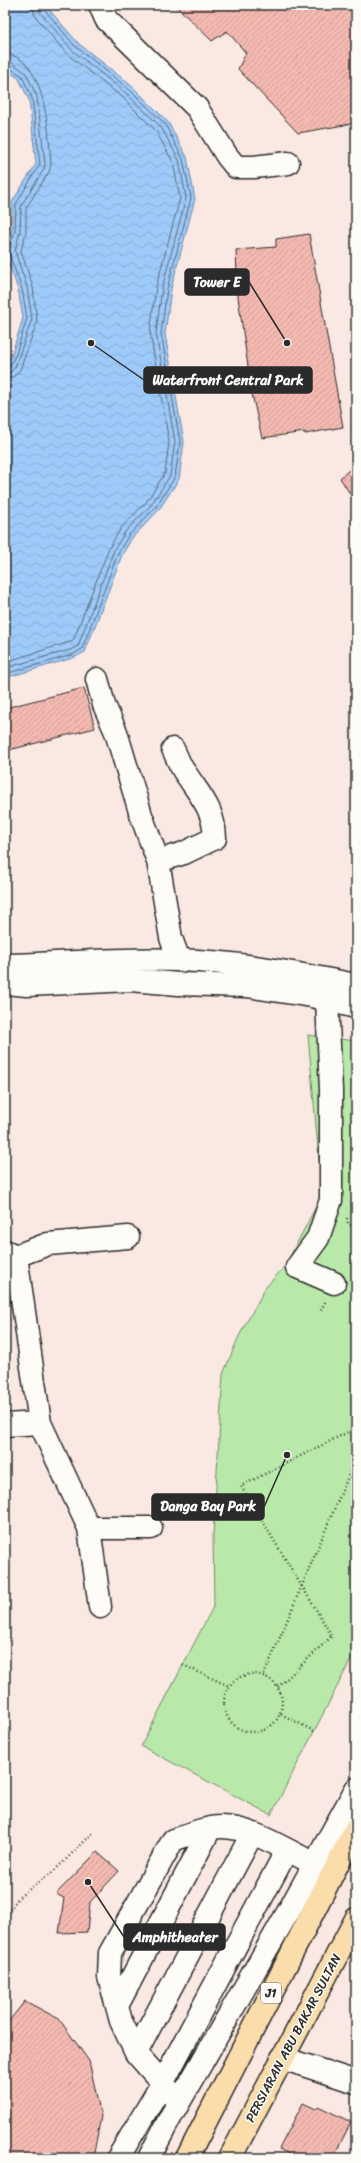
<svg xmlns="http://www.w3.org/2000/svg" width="361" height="2163" font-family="Sriracha,sans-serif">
  <defs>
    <pattern id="water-waves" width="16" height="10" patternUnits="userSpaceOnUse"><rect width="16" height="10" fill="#9dcaf8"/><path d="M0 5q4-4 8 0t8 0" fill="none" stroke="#87aed5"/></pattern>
    <pattern id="building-hatch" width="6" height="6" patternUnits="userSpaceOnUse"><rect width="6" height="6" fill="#f4b9b1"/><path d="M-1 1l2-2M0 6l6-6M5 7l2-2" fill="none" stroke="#d19f98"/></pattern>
  </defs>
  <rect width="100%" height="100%" fill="#fae8e2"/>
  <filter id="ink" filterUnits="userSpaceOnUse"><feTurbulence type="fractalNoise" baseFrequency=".025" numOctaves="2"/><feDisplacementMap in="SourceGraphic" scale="8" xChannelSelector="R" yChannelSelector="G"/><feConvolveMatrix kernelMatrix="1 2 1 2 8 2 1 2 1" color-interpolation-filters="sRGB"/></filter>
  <g filter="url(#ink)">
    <!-- green -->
    <path fill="#b8e9a9" stroke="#728a6a" d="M308 1035 356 1041V1650L271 1815 141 1746 214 1605 213 1536 223 1374 239 1336 266 1287 285 1266 322 1195Z"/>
    <!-- water -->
    <path fill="url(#water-waves)" stroke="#6f8aa6" d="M5 5H45L78 43 133 87 168 122 187 157 195 199 171 289 165 334 184 442 179 479 158 511 132 538 122 555 85 652 73 658 5 678V367L12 353 23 318 18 290 5 251 12 230V202L36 164 29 100 19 79 5 68Z"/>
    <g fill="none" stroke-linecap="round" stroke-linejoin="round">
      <!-- shore -->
      <path stroke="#596b7d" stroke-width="1" d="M5 54C46 56 49 135 51 165L49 172 26 208V232L21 251 33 287 37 322 20 370 13 377 5 379
        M5 60 11 62 26 73 37 97 45 163 44 169 21 206 20 231 15 251 27 287 32 319 15 367 11 372 5 373
        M5 65 22 76 32 98 40 164 16 204 15 230 8 251 22 289 27 318 16 354 10 366 5 368
        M5 662 73 641 109 548 121 528 147 501 165 473 169 442 150 332 156 287 180 198 173 162 156 131 123 98 67 54 35 16 32 5
        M5 668 70 650 78 646 114 550 125 532 151 505 170 476 175 442 156 333 162 288 186 198 179 160 161 127 127 94 72 50 40 12 38 5
        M5 674 72 655 82 649 118 553 129 535 155 508 175 477 180 442 161 333 167 289 191 198 183 159 165 124 130 90 75 46 44 9 43 5"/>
    </g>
    <!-- building -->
    <path fill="url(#building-hatch)" stroke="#2b2b2b" d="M175 5H356V123L298 133 238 69 246 53 227 31 212 41Z
      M309 234 343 427 305 434V432L262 438 252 394 238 297 236 250 276 247V239Z
      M356 464V503L340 478Z
      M84 688 95 728 5 751V708Z
      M97 1852 119 1871 90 1902 87 1932 59 1933 64 1898 56 1894Z
      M25 2001 59 2019 89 2061 101 2116 93 2158H5V2026Z
      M303 2103 316 2109 318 2106 351 2122 333 2158H297L279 2149Z"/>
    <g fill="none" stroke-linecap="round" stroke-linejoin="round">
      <!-- minor casing -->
      <g stroke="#2b2b2b" stroke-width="25">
        <path id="minor" d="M100 5 106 19 197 108 227 156 236 167H254L288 163
          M97 679 104 705 116 732 141 815 158 861 171 938 179 960
          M158 861 184 853 215 838C214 809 201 797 186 774 180 767 177 757 173 749
          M5 965C63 964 120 957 178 960 239 962 297 973 356 985
          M5 983 27 985 130 980 179 984 247 986 312 996 356 1007
          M327 1000 331 1090V1200L318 1238 297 1267 334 1283
          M5 1251 16 1256 48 1244 128 1237
          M40 1423 89 1528 100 1607
          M5 1425 40 1423 16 1256
          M89 1528H151
          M117 2006 210 1829
          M136 2053 252 1834
          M282 2058 356 2082
          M179 2102 136 2053 121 2021 109 1977 110 1953 173 1840C188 1835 205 1827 221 1827 252 1827 287 1851 315 1864
          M118 2158 163 2082 287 1850
          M149 2158 170 2118 292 1905 356 1789"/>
      </g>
      <!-- highway casing -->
      <g stroke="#2b2b2b" stroke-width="25">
        <path id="highway" d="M187 2158 356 1828
          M230 2158 356 1919"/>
      </g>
      <!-- path -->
      <path stroke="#2b2b2b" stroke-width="2.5" stroke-dasharray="1 3" stroke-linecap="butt" d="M352 1153 356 1146
        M347 1218 348 1223 356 1230
        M321 1310 326 1300
        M183 1665 229 1686
        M224 1703a29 29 0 1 1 58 0a29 29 0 1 1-58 0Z
        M264 1675 356 1458
        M278 1687 332 1636 241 1486 356 1428
        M281 1714 314 1731
        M5 1916 19 1897 54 1871 93 1833"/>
      <!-- minor -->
      <use href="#minor" stroke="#fdfcf7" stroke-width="22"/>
      <!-- highway -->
      <use href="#highway" stroke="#faddab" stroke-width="22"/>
    </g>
  </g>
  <g text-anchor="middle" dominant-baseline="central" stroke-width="3" stroke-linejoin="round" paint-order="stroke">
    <!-- shield labels -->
    <rect fill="#fdfcf7" stroke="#6a6a68" stroke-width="1" x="261" y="1983" width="20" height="20" rx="3"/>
    <g font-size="12" font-weight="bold" fill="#2b2b2b">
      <text x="271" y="1993">J1</text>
    </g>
    <!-- street labels -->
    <g font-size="13" fill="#2b2b2b" stroke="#fdfcf7">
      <text transform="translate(293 2038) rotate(-62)">PERSIARAN ABU BAKAR SULTAN</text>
    </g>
  </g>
  <!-- callouts -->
  <path fill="none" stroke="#2b2b2b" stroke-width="1.5" d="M287 343L249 282M91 343L144 380M287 1455L264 1507M88 1882L124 1937"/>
  <g fill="#2b2b2b" stroke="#fdfcf7" stroke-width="1.5">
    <circle cx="287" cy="343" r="4"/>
    <circle cx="91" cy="343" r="4"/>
    <circle cx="287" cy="1455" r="4"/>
    <circle cx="88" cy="1882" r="4"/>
  </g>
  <g fill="#2b2b2b" stroke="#2b2b2b" stroke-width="1.5">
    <rect x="185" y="269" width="64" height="26" rx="4"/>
    <rect x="144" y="367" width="168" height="26" rx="4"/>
    <rect x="152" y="1494" width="112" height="26" rx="4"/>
    <rect x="124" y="1924" width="101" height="26" rx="4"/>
  </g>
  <g font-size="14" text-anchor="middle" font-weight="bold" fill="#fff">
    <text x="217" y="287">Tower E</text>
    <text x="228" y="385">Waterfront Central Park</text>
    <text x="208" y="1511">Danga Bay Park</text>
    <text x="175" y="1942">Amphitheater</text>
  </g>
  <!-- margin -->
  <rect width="361" height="2163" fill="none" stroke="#fdfcf7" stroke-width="20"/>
  <rect x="10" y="10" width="341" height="2143" fill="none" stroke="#2b2b2b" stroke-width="1.5" filter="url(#ink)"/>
</svg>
